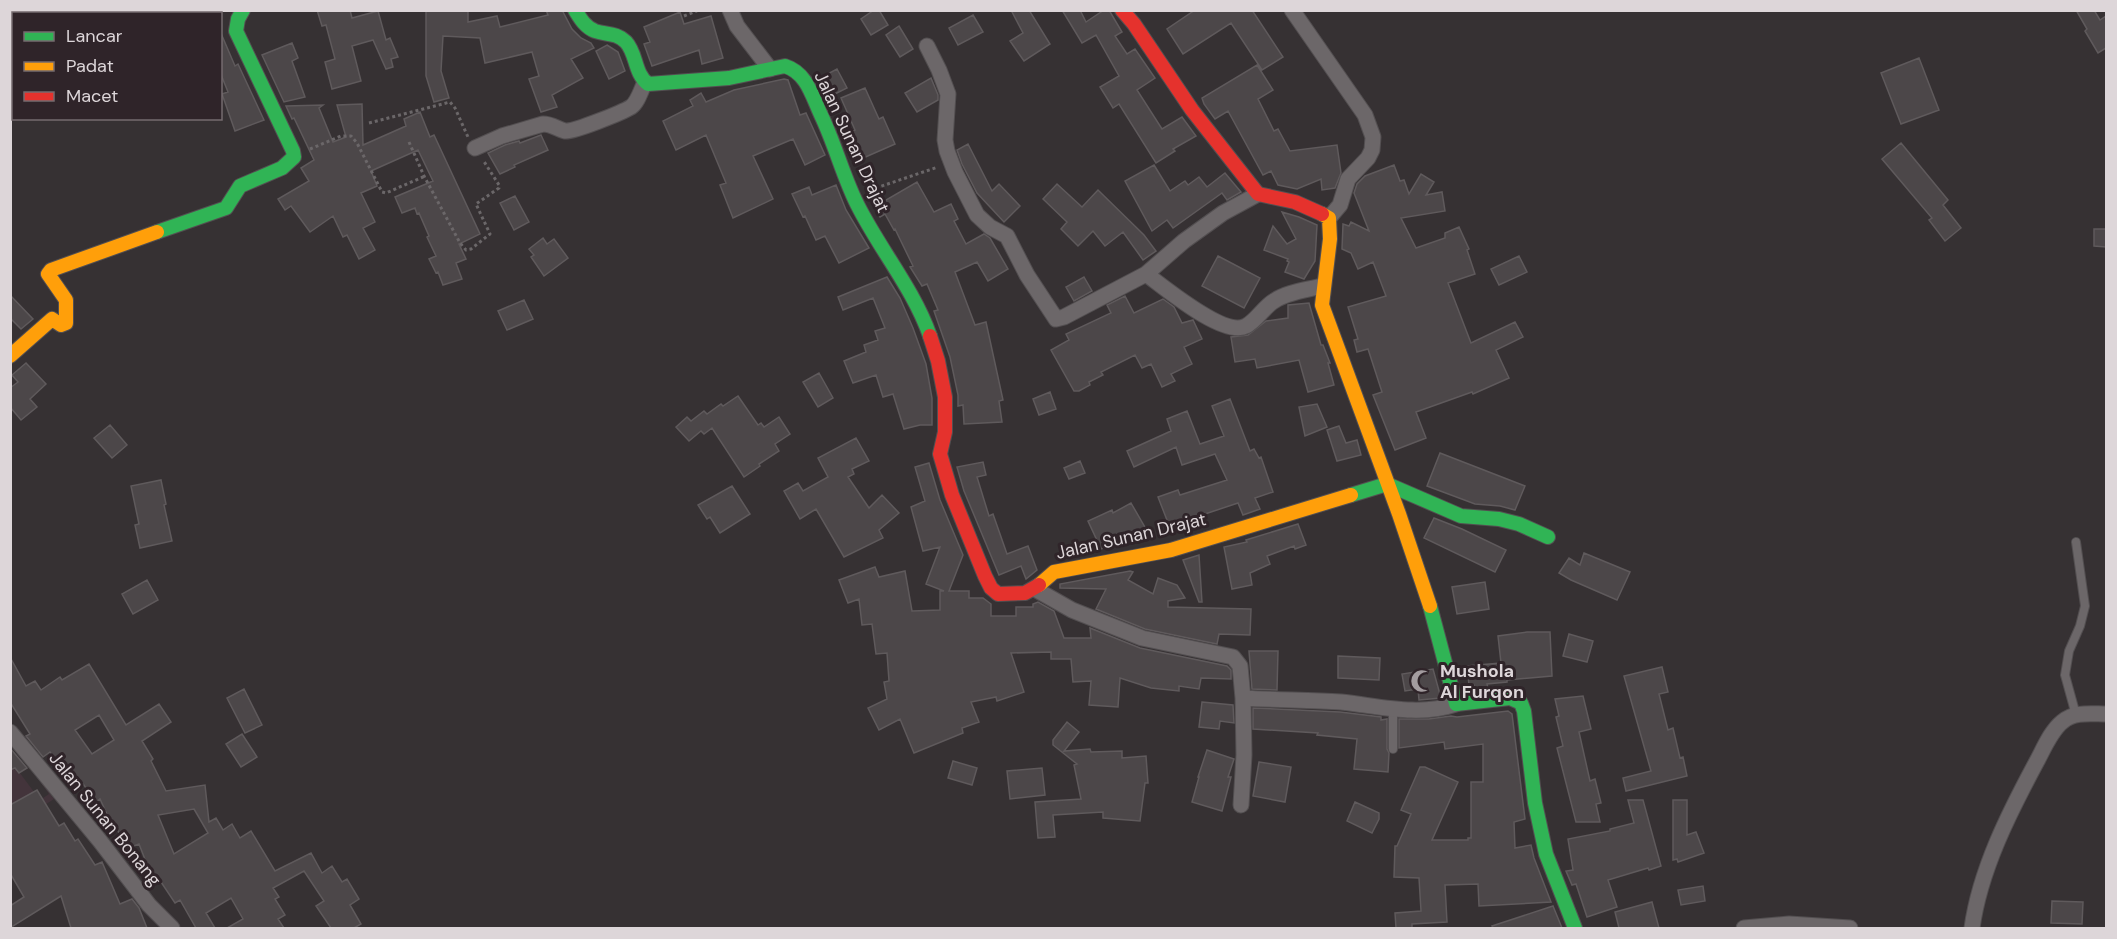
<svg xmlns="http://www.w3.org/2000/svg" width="2117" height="939" font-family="'DM Sans',sans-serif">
  <rect width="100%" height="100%" fill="#363133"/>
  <!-- built -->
  <path fill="#43343b" d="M13 744 54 799 11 827 40 807 32 793 11 805V761L40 800 49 794 14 746 11 748Z"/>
  <!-- building -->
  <path fill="#4c4749" stroke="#5f5a5c" stroke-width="1.5" fill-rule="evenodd" d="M317 10H350L352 18 378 11 386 40 390 38 398 57 391 59 393 67 386 69 373 40 352 46 361 81 332 89 325 62 335 59 326 25 322 26Z
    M426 10H468V22L497 16 500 27 548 15 546 10H562L572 29 581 38 591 43 594 48 571 59 583 78 552 95 557 107 541 112 529 79 539 76 532 52 485 63 480 38 443 36 441 71 449 98 434 102 426 76Z
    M874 10H879L888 25 871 35 861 19Z
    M1011 10H1029L1050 44 1024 61 1010 41 1023 33Z
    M1062 10H1080L1086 22 1104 10H1109L1122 32 1115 36 1127 54 1135 49 1155 78 1137 90 1162 129 1182 117 1196 136 1173 149 1175 151 1156 163 1119 104 1113 108 1100 87 1119 76 1096 35 1082 43Z
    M1195 10H1252L1283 57 1262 70 1231 23 1183 54 1167 29Z
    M2076 10H2094L2100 20 2106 16V48L2098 53 2085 31 2087 29Z
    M680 12 684 24 711 16 723 58 702 64 699 50 652 66 644 44 650 42 644 27Z
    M973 15 983 32 958 45 949 28Z
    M899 26 913 49 900 57 886 35Z
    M220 31 235 66 238 64 264 120 235 131 222 94 228 92 220 72Z
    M292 43 298 58 292 61 305 97 284 102 262 55Z
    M607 45 618 52 625 71 609 79 596 51Z
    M1919 58 1939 110 1901 124 1881 73Z
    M1257 65 1273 90 1258 99 1274 131 1278 129 1290 151 1337 145 1341 173 1335 188 1322 190 1321 179 1297 189 1278 185 1271 171 1263 175 1228 111 1215 119 1204 104 1202 98Z
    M837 69 847 88 827 98 818 79Z
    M931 78 938 95V100L917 112 905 93Z
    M784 79 788 80 800 115 806 113 825 155 805 165 793 139 753 156 773 199 733 218 720 185 726 183 706 135 676 150 663 121 693 106 690 100 701 93 706 102 734 90Z
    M865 88 879 119 883 117 895 144 861 159 849 132 855 130 841 98Z
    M362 104 363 145 406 126 404 119 420 112 430 137 434 135 480 234 459 244 466 259 456 263 462 279 443 285 438 272 436 273 429 259 436 256 427 237 429 236 419 213 417 214 415 208 402 213 395 197 433 181 418 150 371 171 377 186 361 193 375 222 363 228 375 250 359 259 347 235 343 237 333 216 310 232 291 206 285 210 278 199 309 181 301 168 314 160 294 118 292 119 286 106 323 105 319 108 333 142 346 137 337 105Z
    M541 135 548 150 514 165 515 167 500 174 488 153 505 145 519 141 520 143Z
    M1901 143 1948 200 1943 205 1961 228 1945 241 1929 220 1932 218 1882 159Z
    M968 144 992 191 999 184 1020 206 1004 222 977 193 962 164 957 150Z
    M1154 165 1170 191 1185 181 1188 185 1199 177 1207 187 1225 173 1241 192 1227 200 1222 193 1173 228 1167 220 1152 231 1125 181Z
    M1394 165 1400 181 1404 180 1409 194 1421 174 1434 182 1426 195 1442 192 1445 211 1401 218 1416 248 1445 238V233L1459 227 1469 249 1467 250 1475 274 1448 283 1471 343 1515 322 1523 337 1496 350 1509 378 1473 394 1472 392 1416 412 1426 438 1395 450 1373 395 1382 392 1368 349 1357 352 1354 340 1358 339 1348 307 1386 296 1373 262 1358 269 1351 253 1342 249 1343 224 1349 226 1351 222 1369 231 1354 193 1357 184 1365 176Z
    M917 182 934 212 951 204 958 219 954 221 966 244 984 234 990 238 1008 269 988 281 977 262 955 272 975 325 986 322 1003 400 999 401 1002 422 964 424 963 405 958 406V395L950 357 934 311 938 310 927 284 922 286 910 267 913 266 895 229 894 230 885 214 880 217 874 207Z
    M1057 184 1082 207 1098 190 1144 235 1156 251 1143 260 1123 232 1105 246 1093 231 1078 246 1061 229 1067 222 1043 199Z
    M836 185 846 210 869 248 839 263 825 236 816 240 805 216 803 217 792 194 809 187 812 195Z
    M515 196 529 222 514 230 500 203Z
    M1282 212 1299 217 1317 225 1315 261 1304 279 1285 272 1289 262 1287 261 1288 259 1264 250 1273 226 1287 244 1296 239Z
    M2094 229H2106V247L2094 246Z
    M543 238 547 244 554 239 568 258 544 276 531 257 534 255 529 249Z
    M1218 256 1260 278 1244 308 1202 286Z
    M1519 256 1527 272 1499 285 1491 269Z
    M887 277 900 298 913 328 926 364 932 398V425H920L904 429 893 394 883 397 876 375 853 383 844 361 866 352 864 345 878 340 875 331 885 328 873 298 843 310 838 297Z
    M1084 277 1092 291 1074 301 1066 287Z
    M10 295 33 319 21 329 10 318Z
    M1125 296 1134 313 1163 299 1174 307 1182 323 1193 320 1202 339 1184 347 1192 364 1171 374 1175 381 1162 387 1151 364 1142 368 1135 355 1101 372 1103 375 1089 382 1090 385 1079 391H1074L1051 350 1069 340 1066 334 1111 313 1107 305Z
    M524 300 533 319 507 330 498 311Z
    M1309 303 1321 345H1323L1330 363H1328L1334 385 1308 392 1299 360 1257 368 1255 359 1235 362 1231 337 1248 335 1266 321 1288 318V305Z
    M26 363 46 384 30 399 37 407 21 420 10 407V388L18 382 12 375Z
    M819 373 833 398 818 407 803 382Z
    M1050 392 1056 409 1039 415 1033 399Z
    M738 396 758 425 761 423 764 427 779 417 790 434 775 444 779 451 759 464 760 466 744 477 712 428 704 434 701 431 689 441 676 427 687 417 691 421 704 411 707 414 721 404 723 406Z
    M1230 399 1250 451 1254 449 1259 458 1261 457 1273 492 1255 498 1260 509 1243 515 1238 503 1190 519 1192 525 1172 533 1158 497 1178 490 1180 495 1227 480 1215 454 1182 465 1176 447 1134 467 1127 451 1171 431 1167 419 1187 411 1200 444 1224 436 1212 406Z
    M1317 404 1327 427 1305 436 1299 407Z
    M110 425 127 445 112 458 94 438Z
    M1339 426 1346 443 1357 440 1361 455 1337 461 1327 430Z
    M856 438 869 461 852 469 854 474 848 477 869 508 882 495 899 513 879 530 883 538 844 557 816 509 800 519 784 491 798 483 803 491 828 477 818 458Z
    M1440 453 1525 486 1515 510 1500 506 1475 504 1427 486Z
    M1080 461 1085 473 1069 479 1064 468Z
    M983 462 986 475 977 477 989 516 993 514 1007 554 1028 546 1037 570 1026 579 1021 566 999 575 964 491 957 467Z
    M929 463 940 500 963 555 949 591H969V598H983L991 604V616H1016V607H1033V604L1038 602 1054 611 1064 638H1091L1090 628 1140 648 1227 666 1231 670V679L1201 678 1199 689 1179 686V691L1151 688 1120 678 1118 707 1089 705 1091 681 1073 682 1071 659H1051V652L1011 653 1024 692 997 701 996 697 971 702 979 722 962 728 963 733 914 753 900 719 879 730 868 708 887 699 884 682 889 681 887 653 876 654 872 624 862 625 859 599 848 603 839 580 875 567 879 577 905 571 912 611 940 610V591H944L926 584 940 547 923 551 911 507 925 501 915 467Z
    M161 480 166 504 164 505 172 541 140 548 135 525 139 524 131 486Z
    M732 486 750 514 720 533 710 517 707 519 698 505Z
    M1131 503 1146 529 1130 538 1129 537 1101 549 1088 521 1112 510 1113 513Z
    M1434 518 1462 529 1506 550 1495 572 1424 538Z
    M1298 524 1306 545 1295 549 1294 546 1267 556 1270 564 1250 573 1252 585 1232 589 1224 547 1247 542 1246 540Z
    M1584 553 1630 572 1617 600 1571 580 1559 573 1569 558 1580 565Z
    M1199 555 1202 602H1199L1183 560Z
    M1130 571 1133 572 1128 580 1153 594 1158 578 1177 585 1185 598 1168 601V607L1251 609 1250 635 1219 634 1217 644 1145 629 1096 609 1106 589 1060 588V584Z
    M147 580 158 600 133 614 122 594Z
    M1485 582 1489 609 1457 614 1452 587Z
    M1527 632H1550L1552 676 1507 680V682L1487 684 1488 688 1475 689 1474 685H1469L1467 666 1501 663 1498 636Z
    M1569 634 1593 641 1587 662 1563 656Z
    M1249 651H1278L1277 690 1252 689Z
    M1338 656 1380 658 1379 680 1338 678Z
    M10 657 26 686 35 681 41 690 60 677 62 680 89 664 126 725 159 704 171 722 142 741 153 759 151 761 166 791 205 785 209 822 216 818 223 830 232 824 240 838 251 831 275 871 311 853 322 873 332 866 342 882 347 879 359 899 350 905 361 924 354 928H331L316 906 324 901 304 871 273 888 279 897 275 899 285 915 278 919 284 928H227L243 919 231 898 206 913 215 928H196L180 900 175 903 161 882 159 883 146 862 139 844 126 849 118 831 115 832 100 799 96 802 81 781 79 782 64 761 59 764 50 752 43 757 26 736 30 734 10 702ZM99 715 114 740 92 754 75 730ZM194 809 208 833 174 854 158 815Z
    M1662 667 1668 692 1659 694 1668 730 1673 728 1680 758 1683 757 1687 776 1626 791 1623 778 1651 771 1624 676Z
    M1433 669 1441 698 1419 700 1418 689 1405 691 1402 674Z
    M244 689 262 725 245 733 227 698Z
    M1583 696 1591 729 1579 732 1590 781 1595 779 1601 803 1596 804 1600 822H1576L1557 748 1563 746 1556 717 1559 716 1555 699Z
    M1202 702 1233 705 1234 723 1220 721 1219 729 1199 727Z
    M1253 708 1340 712 1381 717V720L1387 719V749L1389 753 1388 772 1354 769 1357 739 1317 735 1318 733 1253 729Z
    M1508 711 1512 714 1525 819 1514 822 1515 848 1531 845 1534 858 1551 902 1479 906 1478 884 1445 885 1447 922 1412 924V928H1396L1395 913 1421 911 1419 878 1394 877 1395 846H1397L1411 814 1401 810 1420 767H1425L1458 782 1432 840H1468V838H1471V782H1483V744L1445 749 1444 742 1399 748V719H1429L1451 716 1457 717Z
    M1067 722 1079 732 1064 751 1090 749 1091 752 1122 751V758L1146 756 1148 783H1145L1140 821 1103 818V812L1053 815 1055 837 1038 838 1035 802 1081 799 1074 765 1077 764 1053 745V740Z
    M242 734 257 757 241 767 226 744Z
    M10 748 27 768 19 773 15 768 10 770Z
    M1207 750 1234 759 1228 777H1231L1222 811 1192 802 1199 777H1198Z
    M953 761 977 768 972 785 948 778Z
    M1259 762 1291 767 1285 802 1253 796Z
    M1042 768 1045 795 1010 799 1007 771Z
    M37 790 59 826 64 823 75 841 78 839 95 865 102 862 120 904 132 899 139 908 147 928H71L61 896 10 928V906L24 897 10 873V805Z
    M1628 800H1643L1661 866 1649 870 1648 868 1608 880 1617 907 1587 917 1576 884 1572 885 1566 871 1573 870 1568 839 1610 831V829L1634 823Z
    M1673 800H1687V835L1696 832 1704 853 1678 862 1677 859 1673 860Z
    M1355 802 1379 813V819L1372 833 1347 821Z
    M1703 886 1705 901 1681 905 1678 890Z
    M2052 901 2083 902 2082 924 2051 923Z
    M1652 902 1659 928H1619L1615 912Z
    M1553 906 1562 928H1493L1492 926Z"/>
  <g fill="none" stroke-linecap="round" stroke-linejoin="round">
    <!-- lane casing -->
    <g stroke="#534f51" stroke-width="10">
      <path id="lane" d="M2076 715 2065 675 2069 651 2080 626 2085 606 2076 542
        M1393 749V708"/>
    </g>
    <!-- street casing -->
    <g stroke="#534f51" stroke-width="17">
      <path id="street" d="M730 10 737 26 770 69
        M1292 10 1365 115 1373 137 1372 150 1368 158 1348 179 1340 205 1329 218
        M927 46 939 70 948 94 945 140 947 151 955 172 977 215 990 227 1007 236 1027 275 1056 319 1064 317 1146 274 1184 241 1223 213 1258 194
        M475 148 502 136 543 124C552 124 557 129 565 131 574 132 623 112 631 107 638 102 641 90 645 82
        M1146 274C1164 287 1224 338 1246 326 1256 321 1264 307 1274 301 1287 292 1307 290 1322 286
        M1035 589 1072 610 1142 638 1233 657 1240 666 1243 698C1275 700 1308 700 1341 702 1379 706 1419 717 1456 704
        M10 732 100 841 149 905 172 928
        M1241 805 1244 755 1243 698
        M1744 928 1789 924 1850 928
        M1972 928C1980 870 2009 813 2037 761 2044 748 2051 731 2062 722 2074 711 2092 714 2106 714"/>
    </g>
    <!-- fast casing -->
    <g stroke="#534f51" stroke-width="16">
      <path id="fast" d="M575 10C580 18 585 27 595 31 606 35 616 32 626 42 637 54 634 73 648 84L729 78 785 66C807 73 812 96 821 115 835 144 843 176 857 204 880 250 913 288 930 336
        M157 232 226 208 240 186 282 168 294 157 293 151 236 31 238 19 243 10
        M1351 495 1387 484 1461 516 1499 519 1519 524 1548 537
        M1430 606 1456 704 1510 698 1521 703 1524 711 1535 803 1546 854 1575 928"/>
    </g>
    <!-- slow casing -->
    <g stroke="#534f51" stroke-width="16">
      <path id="slow" d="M1322 214 1329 218 1330 239 1322 305 1399 514 1430 606
        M10 356 52 319 61 325 66 323V300L48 274 51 270 157 232
        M1039 585 1054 572 1171 550 1351 495"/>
    </g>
    <!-- jam casing -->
    <g stroke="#534f51" stroke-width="16">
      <path id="jam" d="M1122 10 1134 24 1192 110 1258 194 1295 202 1322 214
        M930 336 938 361 945 397V432L940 454 952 495 985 576 991 588 998 594 1025 593 1039 585"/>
    </g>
    <!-- path -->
    <path stroke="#6b6769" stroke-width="3" stroke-dasharray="3 3" stroke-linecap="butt" d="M684 16 699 10
      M369 123 450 102 455 108 468 137
      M409 142 424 176 460 243 466 250 471 249 490 234 476 204 499 188V185L483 160
      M310 149 341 136H351L357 143 382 192 386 193 423 177
      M870 190 938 167"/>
    <!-- lane -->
    <use href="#lane" stroke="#6c6769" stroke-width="8"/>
    <!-- street -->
    <use href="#street" stroke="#6c6769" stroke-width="15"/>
    <!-- fast -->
    <use href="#fast" stroke="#30b455" stroke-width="14"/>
    <!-- slow -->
    <use href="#slow" stroke="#ff9f0a" stroke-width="14"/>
    <!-- jam -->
    <use href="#jam" stroke="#e5322d" stroke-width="14"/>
  </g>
  <!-- icons -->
  <defs>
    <g id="mosque-bare" transform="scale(1.8)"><path d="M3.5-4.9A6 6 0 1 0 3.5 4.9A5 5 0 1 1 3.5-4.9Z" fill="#a39c9f" stroke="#2f2429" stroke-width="2.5" paint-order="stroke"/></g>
  </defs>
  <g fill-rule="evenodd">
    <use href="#mosque-bare" x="1422" y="681"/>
  </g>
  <g text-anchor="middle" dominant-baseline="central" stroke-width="6" stroke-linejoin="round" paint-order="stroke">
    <!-- street labels -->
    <g font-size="18" fill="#ddd6d9" stroke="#2f2429">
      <text transform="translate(852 142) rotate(65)">Jalan Sunan Drajat</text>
      <text transform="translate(1131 536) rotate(-13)">Jalan Sunan Drajat</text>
      <text transform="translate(105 819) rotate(51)">Jalan Sunan Bonang</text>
    </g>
    <!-- poi labels -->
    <g font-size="18" font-weight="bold" fill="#ddd6d9" stroke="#2f2429" text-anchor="start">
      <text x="1440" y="671">Mushola<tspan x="1440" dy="21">Al Furqon</tspan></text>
    </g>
  </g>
  <!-- border -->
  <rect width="2117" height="939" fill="none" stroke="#ddd6d9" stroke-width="24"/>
  <!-- legend -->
  <rect x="12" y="12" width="210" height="108" fill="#2f2429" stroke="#756b6f" stroke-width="1.5"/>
  <rect x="24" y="32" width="30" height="9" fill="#30b455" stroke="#756b6f" stroke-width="1.5"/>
  <text x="66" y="42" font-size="18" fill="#ddd6d9">Lancar</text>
  <rect x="24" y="62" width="30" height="9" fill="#ff9f0a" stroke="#756b6f" stroke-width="1.5"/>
  <text x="66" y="72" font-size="18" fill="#ddd6d9">Padat</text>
  <rect x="24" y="92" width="30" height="9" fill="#e5322d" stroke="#756b6f" stroke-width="1.5"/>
  <text x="66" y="102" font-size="18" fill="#ddd6d9">Macet</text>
</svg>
